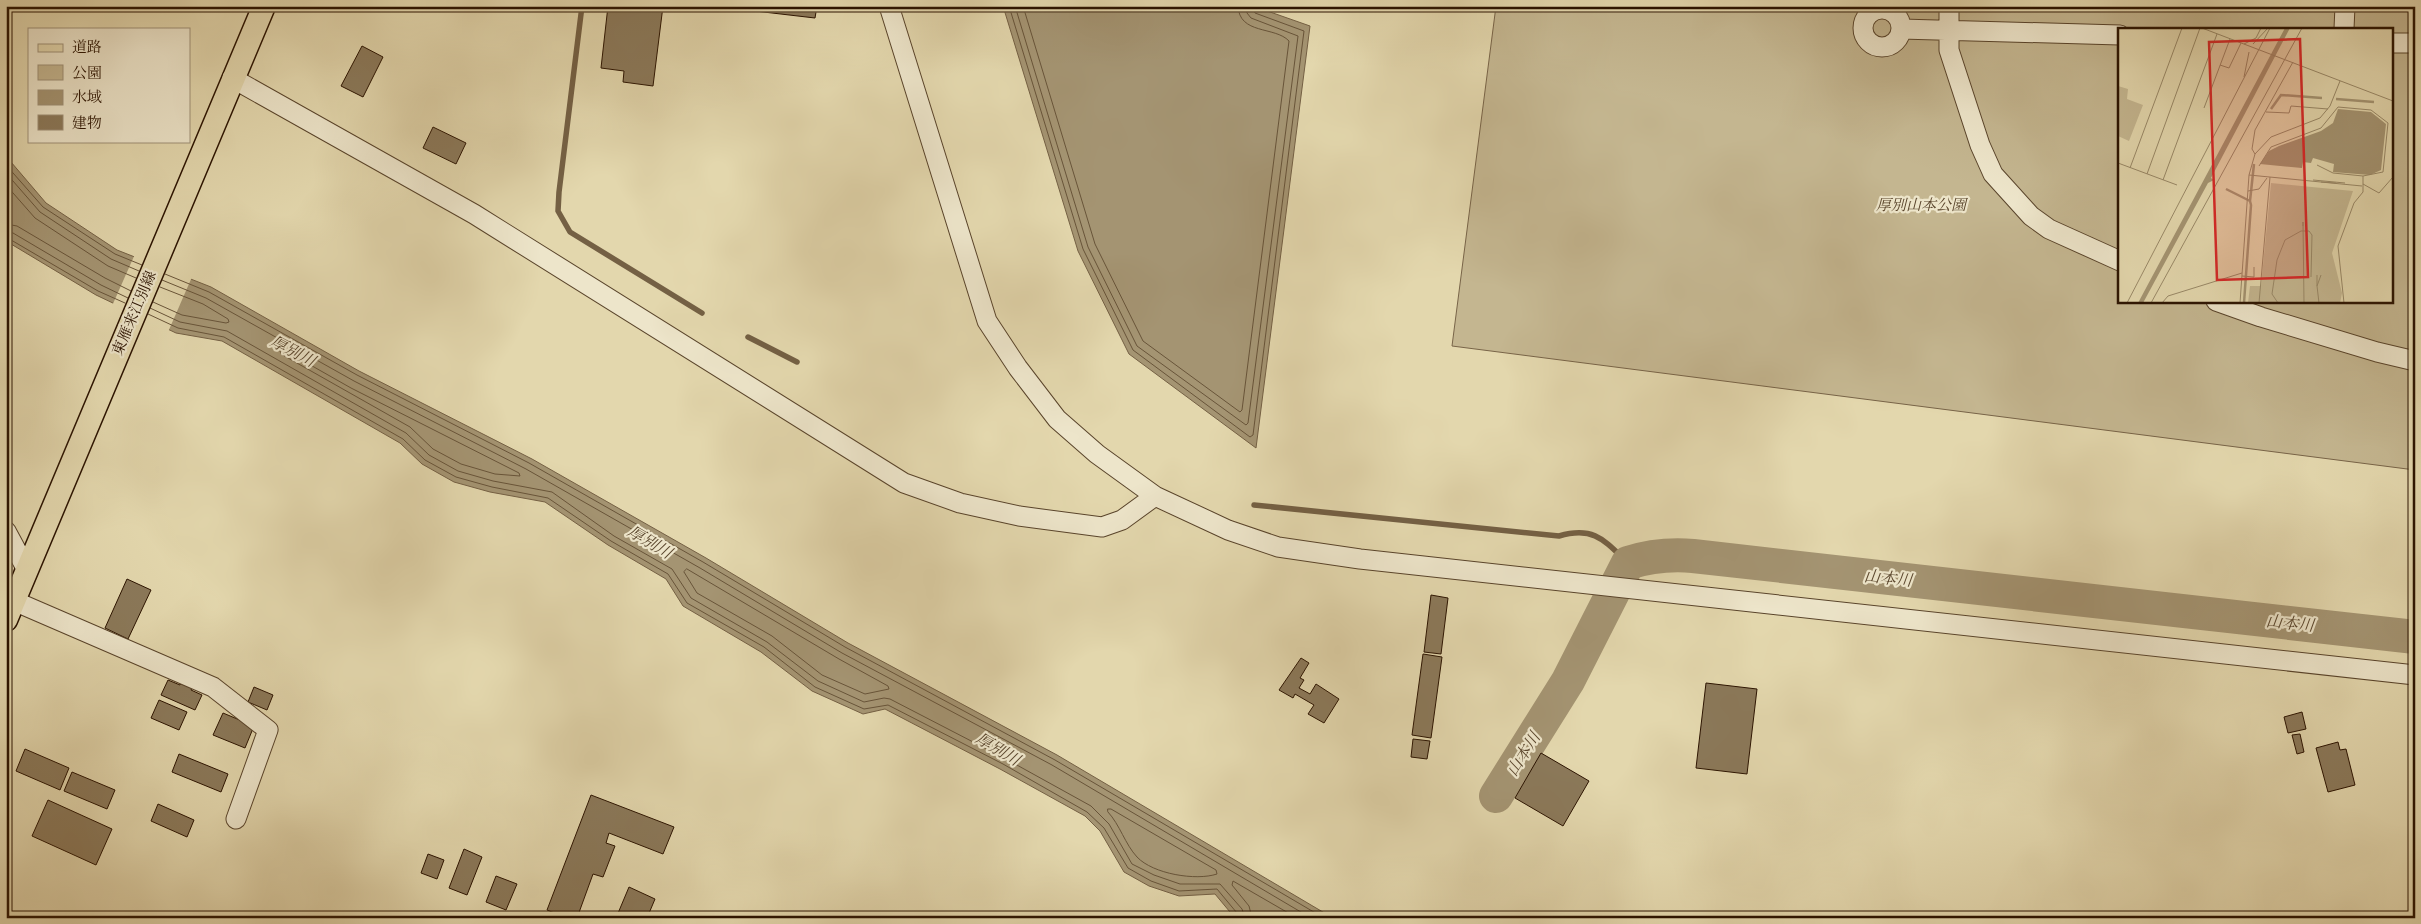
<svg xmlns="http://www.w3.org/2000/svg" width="2421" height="924" font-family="'IM FELL Great Primer','Noto Serif JP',serif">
  <rect width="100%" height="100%" fill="#e3d7ad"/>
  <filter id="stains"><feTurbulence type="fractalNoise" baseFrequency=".004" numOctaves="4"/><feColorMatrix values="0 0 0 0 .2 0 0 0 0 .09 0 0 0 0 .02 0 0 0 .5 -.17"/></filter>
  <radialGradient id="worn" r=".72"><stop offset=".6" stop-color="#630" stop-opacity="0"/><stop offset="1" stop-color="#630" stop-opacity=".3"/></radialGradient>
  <!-- green -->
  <path fill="#c4b690" stroke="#786448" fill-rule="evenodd" d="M1496 6H2415V470L1452 346ZM2120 29H2392V301H2120Z"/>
  <!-- water -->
  <path fill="#a49472" stroke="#746044" d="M1003 6H1253L1310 26 1256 448 1129 354 1078 251Z
    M6 159 11 162 46 203 117 250 211 287 359 371 532 459 706 558 848 643 1057 755 1333 918H1235L1215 894 1179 896 1149 886 1124 872 1100 831 1085 816 1000 769 885 709 863 714 812 691 761 652 683 606 666 579 608 545 545 502 490 492 454 482 422 464 400 443 222 341 176 333 96 295 6 241Z"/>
  <!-- pier -->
  <path fill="#e3d7ad" d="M135 254 192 277 168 332 112 306Z"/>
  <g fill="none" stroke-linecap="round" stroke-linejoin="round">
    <!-- shore -->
    <path stroke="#685439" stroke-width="1" d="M1009 6 1083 249 1133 350 1250 437 1253 435 1304 31 1255 13 1252 6
      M1015 6 1088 247 1137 346 1246 425 1248 423 1298 36 1251 18 1247 13 1246 6
      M1023 6 1095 244 1143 341 1240 412 1242 410 1289 41C1275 26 1239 35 1238 6
      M6 165 43 207 115 254 142 265
      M6 173 40 212 111 259 139 271
      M6 185 35 218 108 266 136 278
      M6 224 17 226 105 278 131 291
      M6 231 13 233 101 285 128 298
      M6 237 98 291 125 303
      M165 274 209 292 357 375 529 463 703 562 845 647 1055 760 1324 918
      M162 280 206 298 354 381 526 469 700 568 842 653 1052 765 1311 918
      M153 302 182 315 226 323 229 322 228 319 203 304 160 287
      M150 308 180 322 227 331 406 433 429 455 458 471 493 481 552 492 614 536 672 569 691 598 767 642 818 681 864 702 884 698 890 699 1006 759 1091 806 1109 824 1132 864 1154 875 1180 884H1220L1242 909 1245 918
      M148 314 178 328 224 337 403 439 425 460 456 477 492 487 548 498 611 541 668 574 687 603 764 647 815 687 864 709 888 705 1003 764 1087 812 1104 828 1128 868 1151 881 1179 891 1217 889 1237 913 1238 918
      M284 350 351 388 519 473 520 476 495 474 461 464 433 449 410 427 281 354 280 351Z
      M687 569 839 659 888 686 889 689 865 694 822 675 772 636 697 593 684 572Z
      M1108 809H1111L1216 870 1217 874C1196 881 1153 874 1137 857 1125 844 1120 825 1108 812Z
      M1252 918 1249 906 1232 885 1233 881 1297 918"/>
    <!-- stream -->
    <path stroke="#746044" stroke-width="5.5" d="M582 6 559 192 558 211 570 232 702 313
      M748 337 797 362
      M1254 505 1559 536C1594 526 1604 540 1628 563"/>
    <!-- river -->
    <path stroke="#a49472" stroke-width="34" d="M1496 796 1568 681 1628 563C1650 556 1670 554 1693 556L2415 637"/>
  </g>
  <!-- building -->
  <path fill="#8b795a" stroke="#2b1300" d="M608 6H663L653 86 623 82 624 71 601 68Z
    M712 6H817L815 18Z
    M362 46 383 57 363 97 341 86Z
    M433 127 466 143 456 164 423 148Z
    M127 579 151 590 128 639 105 628Z
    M1431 595 1448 598 1441 654 1424 652Z
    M1423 654 1442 657 1431 738 1412 735Z
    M1301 658 1309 663 1300 678 1304 680 1299 688 1310 694 1316 684 1339 699 1324 723 1308 714 1314 705 1295 694 1293 698 1279 690Z
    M168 680 180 685 182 681 193 686 191 690 202 695 195 710 161 695Z
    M1706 683 1757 689 1747 774 1696 768Z
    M254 687 273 695 267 710 248 702Z
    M159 700 187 712 179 730 151 718Z
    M2302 712 2306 729 2288 733 2284 717Z
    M223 713 254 726 245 748 213 735Z
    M2300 734 2304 752 2297 754 2292 735Z
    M1413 739 1430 741 1427 759 1411 757Z
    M2338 742 2340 750 2346 749 2355 785 2328 792 2316 748Z
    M25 749 69 768 60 790 16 771Z
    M1541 753 1589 781 1563 826 1515 798Z
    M179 754 228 774 221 792 172 772Z
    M72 772 115 790 107 809 64 791Z
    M591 795 674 827 663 854 609 833 606 843 615 846 603 877 593 874 577 918H567L547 910Z
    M48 800 112 829 96 865 32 836Z
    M158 804 194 820 187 837 151 821Z
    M464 849 482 857 467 895 449 888Z
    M428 854 444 860 437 879 421 873Z
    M496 876 517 884 506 910 486 902Z
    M629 887 655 899 647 918H616Z"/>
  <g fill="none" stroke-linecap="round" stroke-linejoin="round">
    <!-- minor casing -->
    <g stroke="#59442b" stroke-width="21">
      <path id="minor" d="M889 6 987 321 1018 368 1057 419 1097 454 1155 496 1228 530 1278 547 1360 559 2415 675
        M1949 6V50L1980 145 1993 174 2031 216 2049 229 2120 261
        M1863 28a19 19 0 1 1 38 0a19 19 0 1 1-38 0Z
        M1901 29 2120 35
        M2344 29 2345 6
        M2392 43H2415
        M232 78 474 214 904 483 960 503 1019 516 1102 527 1122 520 1155 496
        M2216 301 2261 317 2377 352 2415 361
        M6 531 27 570
        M14 601 213 687 268 730 236 819"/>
    </g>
    <!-- major casing -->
    <g stroke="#2b1300" stroke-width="25">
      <path id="major" d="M6 620 264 6"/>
    </g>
    <!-- minor -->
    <use href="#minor" stroke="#ede5ca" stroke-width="19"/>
    <!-- major -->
    <use href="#major" stroke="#e3d7ad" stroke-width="22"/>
  </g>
  <g text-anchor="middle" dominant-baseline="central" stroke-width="4.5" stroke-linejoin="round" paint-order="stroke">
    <!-- park labels -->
    <g font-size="15" font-style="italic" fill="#59442b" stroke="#ede5ca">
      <text x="1921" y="205">厚別山本公園</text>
    </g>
    <!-- street labels -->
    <g font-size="15" fill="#2b1300" stroke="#ede5ca">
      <text transform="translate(134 313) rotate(-67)">東雁来江別線</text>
    </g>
    <!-- water labels -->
    <g font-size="16" font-style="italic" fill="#5b472e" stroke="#ede5ca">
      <text transform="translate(293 351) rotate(28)">厚別川</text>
      <text transform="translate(650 542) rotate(31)">厚別川</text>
      <text transform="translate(1888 578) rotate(6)">山本川</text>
      <text transform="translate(2290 623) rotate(6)">山本川</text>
      <text transform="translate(998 749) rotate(31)">厚別川</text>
      <text transform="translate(1523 754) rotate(-58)">山本川</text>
    </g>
  </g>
  <!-- overview -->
  <g transform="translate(2118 28)">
    <rect width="275" height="275" fill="#e3d7ad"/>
    <path d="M0 58 10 61 9 71 25 77 11 113 0 108ZM153 155 235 163 214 225 224 265 222 275H130L132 258H143Z" fill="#c4b690"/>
    <path d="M167 0H172L93 150 96 152 90 155 25 275H20ZM220 81 253 84 268 96 263 142 252 147 215 144 216 136 195 130 193 135 185 134 184 140 142 136 151 123 161 118 203 103 215 95Z" fill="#a49472"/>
    <path fill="none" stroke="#a49472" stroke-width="2.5" d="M218 71 256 74M153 81 163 67 204 70M108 161 132 173 133 177 126 275M132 173 136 136"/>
    <path fill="none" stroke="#998968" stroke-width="1" d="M84 0 275 73M126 16 138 10 143 0M135 16 150 0M102 37 111 40 123 15M126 49 131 24M86 80 112 11M148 84 171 85 173 78 210 81M137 126 134 121 137 102 175 34M0 135 59 157M199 137 215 145 245 148M141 138 153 119 203 100 220 79 253 82 270 95 265 144 245 148V164L236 175 220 218 226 275M12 140 64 0M29 146 82 0M131 147 244 158M45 152 99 6M195 152 227 155M203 154 218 155M245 156 261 165 275 149M130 163 141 161 149 150M185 198V194L186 275M199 247V258L203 247M124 248 136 249V239M199 258 201 275M9 275 152 0M33 275 184 0M44 275 50 268 124 245M122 275 131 147 137 126 153 109 202 90 212 78 222 53M141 275 152 149M160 275 154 266 159 232 167 212 183 203H191L194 207 193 249"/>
    <path fill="#d62828" fill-opacity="0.15" stroke="#d62828" stroke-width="2.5" d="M182 11 190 249 99 252 91 14Z"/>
    <rect width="275" height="275" fill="none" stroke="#2b1300" stroke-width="2.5"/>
  </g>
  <!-- margin -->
  <rect width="2421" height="924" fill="none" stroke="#e3d7ad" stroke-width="25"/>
  <rect x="8" y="8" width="2406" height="909" fill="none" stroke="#2b1300" stroke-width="2.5"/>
  <rect x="12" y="12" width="2396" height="899" fill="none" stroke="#2b1300"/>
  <!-- legend -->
  <rect x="28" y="28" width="162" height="115" fill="#ede5ca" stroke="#9f9179"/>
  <rect x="38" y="44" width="25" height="8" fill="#e3d7ad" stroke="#9f9179"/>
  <text x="72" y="52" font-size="15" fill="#2b1300">道路</text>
  <rect x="38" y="65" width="25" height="15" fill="#c4b690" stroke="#9f9179"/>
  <text x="72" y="78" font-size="15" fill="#2b1300">公園</text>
  <rect x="38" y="90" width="25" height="15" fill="#a49472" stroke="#9f9179"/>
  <text x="72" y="102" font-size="15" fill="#2b1300">水域</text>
  <rect x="38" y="115" width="25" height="15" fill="#8b795a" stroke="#9f9179"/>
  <text x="72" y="128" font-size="15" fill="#2b1300">建物</text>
  <rect width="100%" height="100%" filter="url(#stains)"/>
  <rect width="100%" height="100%" fill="url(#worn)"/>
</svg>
